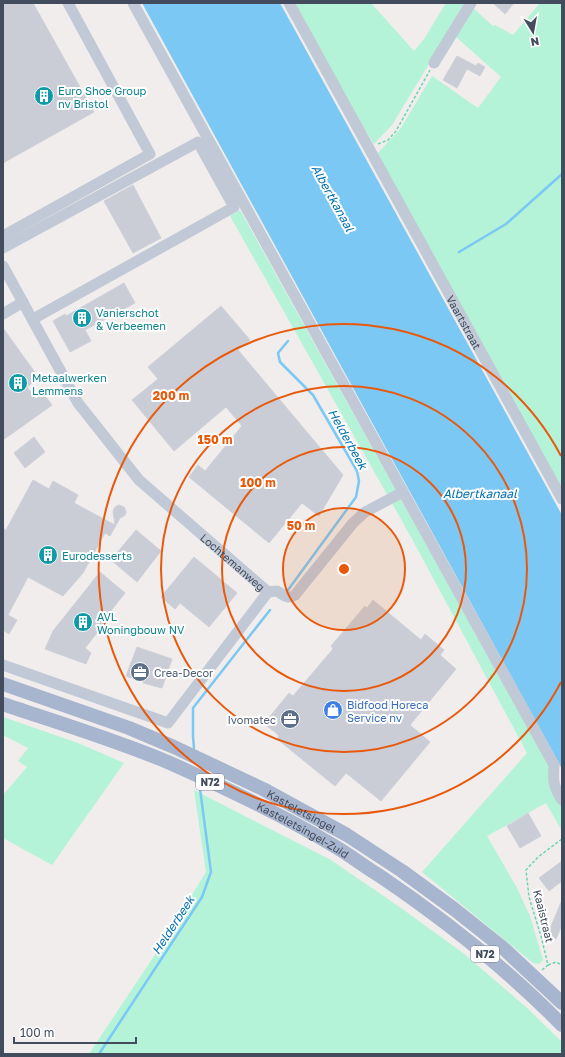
<svg xmlns="http://www.w3.org/2000/svg" width="565" height="1057" font-family="'Golos Text',sans-serif">
  <rect width="100%" height="100%" fill="#f0edec"/>
  <!-- green -->
  <path fill="#b4f3d7" d="M295 3H371L414 51 424 39 446 3H466L392 125 374 144 352 109Z
    M540 3H562V494L377 154 401 128 432 76 478 108 501 77 456 37 473 8 493 26 495 25 513 35Z
    M240 210 562 789V831L546 803 487 836 517 888 530 916 543 960 539 964 533 963 422 872 527 753 411 537 230 216Z
    M3 717 78 743 124 763 52 865 3 838V795L27 767 18 761 28 748 3 735Z
    M194 790 331 860 401 908 463 953 526 1007 562 1042V1054H89L162 944 206 872Z"/>
  <!-- water -->
  <path fill="#7cc8f5" d="M142 3H280L562 515V769Z"/>
  <g fill="none" stroke-linecap="round" stroke-linejoin="round">
    <!-- stream -->
    <path stroke="#7cc8f5" stroke-width="2.5" d="M459 252 506 224 562 174
      M288 590 356 497 359 481 357 471 313 395 280 362 278 353 288 341
      M194 748 193 737V708L270 610
      M99 1054 202 897 211 872 200 789"/>
  </g>
  <!-- building -->
  <path fill="#cacdd5" stroke="#cfd1d9" d="M3 3H33L94 112 3 163Z
    M493 3H514L505 14Z
    M457 56 476 66 478 63 485 67 480 76 467 69 457 88 443 80Z
    M133 185 161 238 133 253 104 201Z
    M124 283 135 303 85 330 91 341 70 352 53 321 65 314 66 316Z
    M221 306 250 340 238 350 343 475 319 516 302 503 269 543 189 477 198 465 205 471 242 426 226 407 174 451 132 400 158 379 148 367Z
    M3 328 39 378 27 387 36 399 43 393 52 405 3 440Z
    M34 437 45 452 25 468 14 453Z
    M33 480 49 489 53 481 78 495 74 503 115 525 113 511 115 507 119 505 124 507 126 511V513L124 516 120 518 110 536 105 533 83 573 63 596 28 577 8 615 17 620 9 634 3 630V528L6 530Z
    M136 530 161 551 137 582 111 560Z
    M194 557 237 593 209 627 180 603 175 609 161 597Z
    M100 572 125 593 110 612 112 614 85 648 91 653 86 664 45 649 53 631Z
    M373 600 421 640 425 634 444 650 440 655 456 669 410 725 430 742 381 801 346 773 335 786 277 739 279 736 275 732 264 724 289 693 293 696 333 649 331 646 365 606 367 608Z
    M137 647 172 659 162 688 143 683 144 682 126 676Z
    M528 813 541 836 520 848 507 826Z
    M562 861V881L549 891 539 878Z
    M562 900V925L556 939 547 936Z"/>
  <g fill="none" stroke-linecap="round" stroke-linejoin="round">
    <!-- path -->
    <path stroke="#69d5b1" stroke-width="1.5" stroke-dasharray="3 2" stroke-linecap="butt" d="M378 144 388 140 396 131 430 70
      M548 965 556 962 562 965
      M542 970 548 965 541 936 529 897 526 870 538 857 562 839"/>
    <!-- minor -->
    <g stroke="#c1c9d6" stroke-width="11">
      <path d="M133 3 554 765C553 781 553 786 562 800"/>
      <path id="s1" d="M289 3 562 499"/>
      <path d="M434 63 471 3"/>
      <path d="M3 236 150 154 68 3"/>
      <path d="M3 248 198 142 234 207 33 319"/>
      <path id="s2" d="M3 266 78 403 139 480 268 592"/>
      <path d="M3 314 23 302"/>
      <path d="M268 592 277 591C284 595 287 600 295 595L353 523 365 512 403 492"/>
      <path d="M3 665 168 723 268 592"/>
    </g>
    <!-- major -->
    <g stroke="#a8b5cf" stroke-width="14">
      <path id="s3" d="M3 684 129 728 174 747 263 789 347 835 402 871 454 909 503 948 562 1003"/>
      <path id="s4" d="M3 704C59 723 116 740 170 763 226 788 283 815 336 847 351 856 365 867 380 876 445 920 507 969 562 1025"/>
    </g>
  </g>
  <!-- distance rings -->
  <circle cx="344" cy="569" r="61" fill="#e8590c" fill-opacity=".12"/>
  <g fill="none" stroke="#e8590c" stroke-width="2">
    <circle cx="344" cy="569" r="61"/>
    <circle cx="344" cy="569" r="122"/>
    <circle cx="344" cy="569" r="183"/>
    <path d="M561 682A245 245 0 1 1 561 456"/>
  </g>
  <!-- icons -->
  <defs>
    <g id="building-disc" transform="scale(1)"><circle r="9.5" fill="#0f9aa8" stroke="#fff"/><path d="M-4-6H4V6H1V3H-1V6H-4ZM-2.5-4.3h1.7v1.8h-1.7ZM.8-4.3h1.7v1.8H.8ZM-2.5-1h1.7V.8h-1.7ZM.8-1h1.7V.8H.8Z" fill="#fff"/></g>
    <g id="office-disc" transform="scale(1)"><circle r="9.5" fill="#5c6f8a" stroke="#fff"/><path d="M-6-3h4V-5.5h4V-3h4V5H-6ZM-1-4.5V-3h2v-1.5ZM-6 0V1H6V0Z" fill="#fff"/></g>
    <g id="shop-disc" transform="scale(1)"><circle r="9.5" fill="#3f7fe0" stroke="#fff"/><path d="M-5-2.5h2.3a2.7 3.5 0 0 1 5.4 0H5L5.5 6h-11ZM-1.5-2.5h3a1.5 2.3 0 0 0-3 0Z" fill="#fff"/></g>
  </defs>
  <g fill-rule="evenodd">
    <use href="#building-disc" x="44" y="96"/>
    <use href="#building-disc" x="82" y="318"/>
    <use href="#building-disc" x="18" y="383"/>
    <use href="#building-disc" x="48" y="555"/>
    <use href="#building-disc" x="83" y="622"/>
    <use href="#office-disc" x="140" y="672"/>
    <use href="#shop-disc" x="333" y="710"/>
    <use href="#office-disc" x="290" y="719"/>
  </g>
  <g text-anchor="middle" dominant-baseline="central" stroke-width="4" stroke-linejoin="round" paint-order="stroke">
    <!-- shield labels -->
    <g fill="#fff" stroke="#7b828d" stroke-width="1">
      <rect x="196" y="774" width="28" height="16" rx="3"/>
      <rect x="471" y="946" width="28" height="16" rx="3"/>
    </g>
    <g font-size="10" font-weight="bold" fill="#434c5c">
      <text x="210" y="782">N72</text>
      <text x="485" y="954">N72</text>
    </g>
    <!-- culture labels -->
    <g font-size="11" fill="#0d838f" stroke="#fff" text-anchor="start">
      <text x="58" y="90">Euro Shoe Group<tspan x="58" dy="13">nv Bristol</tspan></text>
      <text x="96" y="312">Vanierschot<tspan x="96" dy="13">&amp; Verbeemen</tspan></text>
      <text x="32" y="377">Metaalwerken<tspan x="32" dy="13">Lemmens</tspan></text>
      <text x="62" y="555">Eurodesserts</text>
      <text x="97" y="616">AVL<tspan x="97" dy="13">Woningbouw NV</tspan></text>
    </g>
    <!-- street labels -->
    <g font-size="11" fill="#434c5c" stroke="#fff">
      <text stroke="none"><textPath href="#s1" startOffset="364">Vaartstraat</textPath></text>
      <text stroke="none"><textPath href="#s2" startOffset="379">Lochtemanweg</textPath></text>
      <text stroke="none"><textPath href="#s3" startOffset="325">Kasteletsingel</textPath></text>
      <text stroke="none"><textPath href="#s4" startOffset="326">Kasteletsingel-Zuid</textPath></text>
      <text transform="translate(544 916) rotate(76)">Kaaistraat</text>
    </g>
    <!-- service labels -->
    <g font-size="11" fill="#4e5e75" stroke="#fff" text-anchor="start">
      <text x="154" y="672">Crea-Decor</text>
      <text x="276" y="719" text-anchor="end">Ivomatec</text>
    </g>
    <!-- shop labels -->
    <g font-size="11" fill="#366cbe" stroke="#fff" text-anchor="start">
      <text x="347" y="704">Bidfood Horeca<tspan x="347" dy="13">Service nv</tspan></text>
    </g>
    <!-- water labels -->
    <g font-size="12" font-style="italic" fill="#006fb2" stroke="#fff">
      <text transform="translate(333 198) rotate(61)">Albertkanaal</text>
      <text transform="translate(348 439) rotate(61)">Helderbeek</text>
      <text x="480" y="493">Albertkanaal</text>
      <text transform="translate(173 925) rotate(-57)">Helderbeek</text>
    </g>
  </g>
  <circle cx="344" cy="569" r="6" fill="#e8590c" stroke="#fff" stroke-width="2"/>
  <g font-size="12" text-anchor="middle" font-weight="bold" fill="#e8590c" stroke="#fff" stroke-width="4" stroke-linejoin="round" paint-order="stroke">
    <text x="171" y="400">200 m</text>
    <text x="215" y="444">150 m</text>
    <text x="258" y="487">100 m</text>
    <text x="301" y="530">50 m</text>
  </g>
  <!-- border -->
  <rect width="565" height="1057" fill="none" stroke="#434c5c" stroke-width="8"/>
  <!-- north arrow -->
  <g transform="translate(533 32) rotate(169)" stroke="#ffffff" stroke-width="3" paint-order="stroke">
  <path d="M0-3L7 15L0 10L-7 15Z" fill="#434c5c"/>
  <text y="-6" font-size="11" font-weight="bold" text-anchor="middle" fill="#434c5c">N</text>
  </g>
  <!-- scale -->
  <path d="M14 1037v6h122v-6" fill="none" stroke="#434c5c" stroke-width="2"/>
  <text x="20" y="1037" font-size="12" fill="#434c5c" stroke="#ffffff" stroke-width="3" paint-order="stroke">100 m</text>
</svg>
